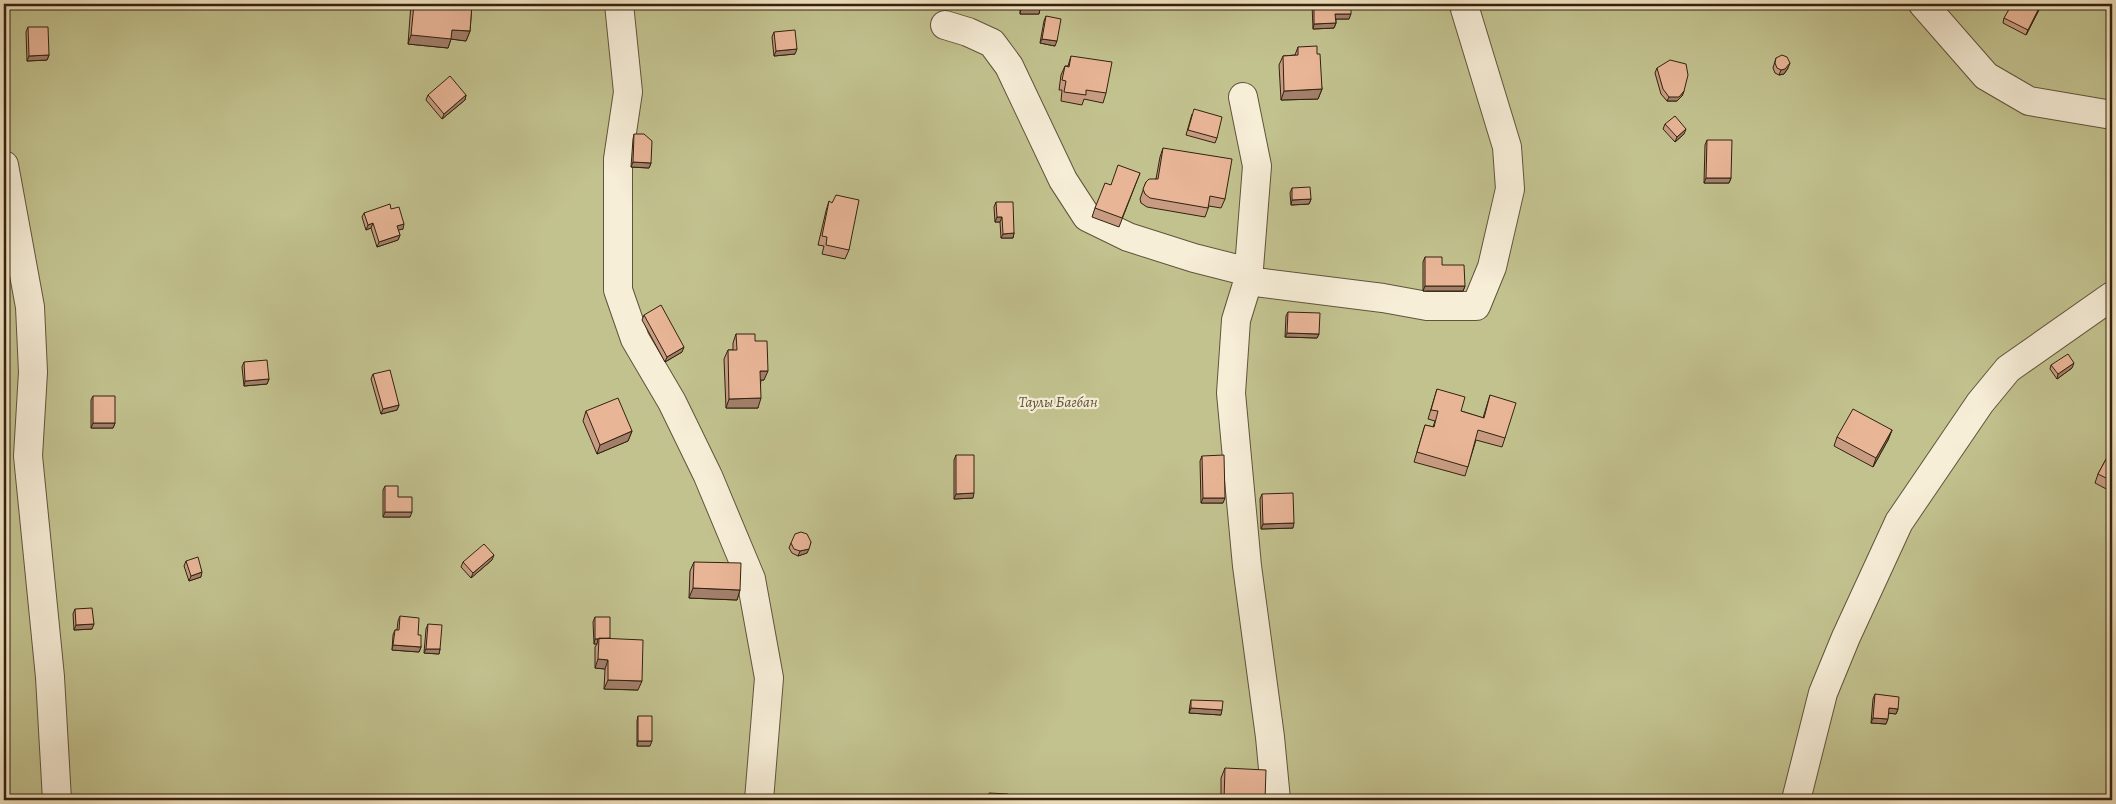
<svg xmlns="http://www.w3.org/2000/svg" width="2116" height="804" font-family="Alegreya,serif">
  <rect width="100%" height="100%" fill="#f3e5c3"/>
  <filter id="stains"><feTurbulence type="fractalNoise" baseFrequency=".004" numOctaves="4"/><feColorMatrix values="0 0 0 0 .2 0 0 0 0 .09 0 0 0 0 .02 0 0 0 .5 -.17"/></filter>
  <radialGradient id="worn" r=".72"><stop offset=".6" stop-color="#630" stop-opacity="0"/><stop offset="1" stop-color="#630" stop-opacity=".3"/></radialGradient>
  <!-- green -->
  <path fill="#c2c28f" stroke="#7a724e" d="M4 4H2112V800H4Z"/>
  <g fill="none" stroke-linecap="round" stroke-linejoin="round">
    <!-- minor casing -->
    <g stroke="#62533b" stroke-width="30">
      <path id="minor" d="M619 4 628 92 618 159V290L635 339 672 402 708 476 751 579 769 678 759 800
        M1923 4 1986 76 2029 101 2112 115
        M945 25 968 32 992 43 1009 66 1063 180 1087 217 1128 237 1194 258 1249 272
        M1243 97 1257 166 1248 281 1236 320 1231 393 1247 566 1270 737 1276 800
        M4 165 30 307 33 372 28 456 50 677 57 800
        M1248 281 1383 298 1427 306H1476L1492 267 1510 189 1507 147 1465 9 1466 4
        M1796 800 1823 693 1846 637 1899 522 1980 403 2008 369 2112 296"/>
    </g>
    <!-- minor -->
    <use href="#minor" stroke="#f7eed8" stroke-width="28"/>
  </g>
  <!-- wall -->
  <path fill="#c89c82" stroke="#32220e" d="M411 4H472L470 31 466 41 451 39 448 48 408 44Z
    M1020 4H1040L1039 14H1020Z
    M1312 4H1351L1349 19H1336V23L1334 28 1313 29Z
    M2042 4 2026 35 2003 23 2004 18Z
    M1046 16 1055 46 1040 43 1044 21Z
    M28 27 49 55 47 60 27 61 26 32Z
    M774 32 795 54 774 56 772 37Z
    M1298 47 1317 54 1322 89 1318 99 1281 100 1279 65 1283 56 1295 55Z
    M1071 56 1106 93 1103 103 1084 99 1082 105 1061 101 1062 90H1059L1061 75 1065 66H1068Z
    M1776 58 1788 68 1784 74 1779 75 1775 73 1773 68Z
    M1657 68 1684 91 1682 96 1677 101H1667L1661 94 1655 73Z
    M428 95H466L465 100 442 119 426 100Z
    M1192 114 1217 138 1215 143 1186 135Z
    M1665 124 1684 134 1675 142 1663 129Z
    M634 134 651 163 649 168 631 167 633 139Z
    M1707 140 1731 178 1729 183H1704L1705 145Z
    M1163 148 1225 199 1221 208 1209 206 1205 217 1147 207 1141 203 1140 199 1146 182 1156 179 1160 157Z
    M1140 173 1119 227 1092 217 1095 208 1111 185Z
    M1292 188 1311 199 1309 204 1291 205 1290 193Z
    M829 201 849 250 845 259 822 254 824 246 818 245 826 211Z
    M996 202 1014 233 1013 238H1001L1000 222H995L994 207Z
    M391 209 403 229 398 230 400 235 398 240 377 247 371 228 366 230 362 217 364 213Z
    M1425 257 1442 265 1465 286 1463 291H1423V262Z
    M1288 312 1319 334 1317 338 1285 337 1286 316Z
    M644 315 682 352 665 362 642 320Z
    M736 334 755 341 764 380H761L758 408H726L724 359 728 350H733V343Z
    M244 362 269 379 267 384 244 386 242 367Z
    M2051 365 2072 368 2057 379 2050 369Z
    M373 374 399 405 397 410 381 414 371 379Z
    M1437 389 1461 411 1483 418 1490 395 1505 438 1502 447 1476 440 1465 476 1414 462 1425 425 1433 427 1435 421 1428 419Z
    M93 396 115 423 113 428H91V400Z
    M586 411 632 431 628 441 597 454 583 421Z
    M1892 430 1888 440 1873 467 1834 446 1837 437Z
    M2112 448V492L2095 483 2098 474Z
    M956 455 973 498 954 499V460Z
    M1202 456 1223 503H1201L1200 461Z
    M385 486 398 497 410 517H383V490Z
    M1262 494 1293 528 1261 529 1260 499Z
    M811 542 807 553 798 556 792 553 789 548 791 543Z
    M492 560 471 578 461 567 463 562Z
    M186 561 201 577 189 581 184 566Z
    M694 562 740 590 737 600 689 598 690 571Z
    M75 609 92 629 74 630 73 614Z
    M400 616 418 635 421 647 419 652 392 650 393 635 395 630H397L398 621Z
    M595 617 610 638 638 690 604 689 605 669 595 668V647L597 644H594L593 622Z
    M428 624 440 649 439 654 424 653 426 629Z
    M1875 694 1898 709 1896 714 1889 713 1886 724 1871 723 1873 699Z
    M1191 700 1221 715 1189 713 1190 705Z
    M638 716 650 746H637V721Z
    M1225 768 1265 800H1221V778Z"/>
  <!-- shaded-wall -->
  <path fill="#a27f6a" stroke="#32220e" d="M2041 4H2042L2026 35 2028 30Z
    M1021 9H1040L1039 14H1020Z
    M1335 14H1351L1349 19H1334Z
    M1336 23 1334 28 1313 29 1314 24Z
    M452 30 470 31 466 41 451 39 448 48 408 44 411 35Z
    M1042 39 1057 41 1055 46 1040 43Z
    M797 49 795 54 774 56 776 51Z
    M49 55 47 60 27 61 29 56Z
    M1790 63 1788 68 1784 74 1779 75 1781 70Z
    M1322 89 1318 99 1281 100 1284 91Z
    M1684 91 1682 96 1677 101H1667L1669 97Z
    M466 95 465 100 442 119 444 114Z
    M1686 129 1684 134 1675 142 1677 137Z
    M633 162 651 163 649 168 631 167Z
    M1706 178H1731L1729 183H1704Z
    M1311 199 1309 204 1291 205 1292 200Z
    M997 217H1002L1000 222H995Z
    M373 223 371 228 366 230 368 225Z
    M404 224 403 229 395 231 397 226Z
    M1014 233 1013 238H1001L1003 234Z
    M400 235 398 240 377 247 379 242Z
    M1425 286H1465L1463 291H1423Z
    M1287 333 1319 334 1317 338 1285 337Z
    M684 347 682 352 665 362 667 357Z
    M2074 363 2072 368 2057 379 2058 374Z
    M760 371H768L764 380H757Z
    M269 379 267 384 244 386 245 381Z
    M761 398 758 408H726L729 399Z
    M399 405 397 410 381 414 383 409Z
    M93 423H115L113 428H91Z
    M1892 430 1888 440 1873 467 1876 458Z
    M632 431 628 441 597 454 600 445Z
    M974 493 973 498 954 499 956 494Z
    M1203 498H1225L1223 503H1201Z
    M385 512H412L410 517H383Z
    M1294 523 1293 528 1261 529 1263 524Z
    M809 549 807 553 798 556 800 551Z
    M494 555 492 560 471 578 473 573Z
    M202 572 201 577 189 581 191 576Z
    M693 588 740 590 737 600 689 598Z
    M94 624 92 629 74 630 76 625Z
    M595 639H598L597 644H594Z
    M393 645 421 647 419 652 392 650Z
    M426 649H440L439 654 424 653Z
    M598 659 608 660 605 669 595 668Z
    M608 680 642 681 638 690 604 689Z
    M1191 708 1222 710 1221 715 1189 713Z
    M1889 708 1898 709 1896 714 1887 713Z
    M1873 718 1888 719 1886 724 1871 723Z
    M638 741H652L650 746H637Z"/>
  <!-- building -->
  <path fill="#e8b597" stroke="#32220e" d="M414 4H472L470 31 452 30 451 39 411 35Z
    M1021 4H1040V9H1021Z
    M1314 4H1351V14H1335L1336 23 1314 24Z
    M2012 4H2041L2028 30 2004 18Z
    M1046 16 1061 19 1057 41 1042 39Z
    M28 27H48L49 55 29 56Z
    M795 30 797 49 776 51 774 32Z
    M1317 46V54H1320L1322 89 1284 91 1283 56 1298 55V47Z
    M1782 55 1787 57 1790 63 1785 69 1781 70 1777 68 1775 63 1776 58Z
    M1071 56 1112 62 1106 93 1086 90V95L1064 92 1066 81 1062 80 1065 66 1069 67Z
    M1670 60 1686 64 1688 75 1684 91 1679 97H1669L1663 89 1657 68Z
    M450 76 466 95 444 114 428 95Z
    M1194 109 1222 117 1217 138 1188 130Z
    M1675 116 1686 129 1677 137 1665 124Z
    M634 134H644L652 141 651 163 633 162Z
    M1707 140H1732L1731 178H1706Z
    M1163 148 1232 159 1225 199 1210 196 1208 208 1150 198 1145 194 1143 189 1146 182 1149 179H1158Z
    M1118 165 1140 173 1122 218 1095 208 1105 183 1111 185Z
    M1310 187 1311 199 1292 200V188Z
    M836 195 859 200 849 250 826 245 827 237 822 236 829 201 832 203Z
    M996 202H1013L1014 233 1003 234 1002 217H997Z
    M390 204 391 209 399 207 404 224 397 226 400 235 379 242 373 223 368 225 364 213Z
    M1425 257H1442V265H1464L1465 286H1425Z
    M661 305 684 347 667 357 644 315Z
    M1288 312 1320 313 1319 334 1287 333Z
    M736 334H755V341H767L768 371H760L761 398 729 399 728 350H737Z
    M2068 354 2074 363 2058 374 2051 365Z
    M267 360 269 379 245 381 244 362Z
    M390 370 399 405 383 409 373 374Z
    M1437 389 1465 397 1461 411 1484 418 1490 395 1516 403 1505 438 1478 430 1468 467 1417 452 1425 425 1434 427 1438 411 1431 410Z
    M93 396H115V423H93Z
    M618 398 632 431 600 445 586 411Z
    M1853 409 1892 430 1876 458 1837 437Z
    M2112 448V481L2098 474Z
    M956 455H974V493L956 494Z
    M1224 455 1225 498H1203L1202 456Z
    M385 486H398V497H412V512H385Z
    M1293 493 1294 523 1263 524 1262 494Z
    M801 532 807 534 811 542 809 549 800 551 794 549 791 543 795 534Z
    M484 544 494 555 473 573 463 562Z
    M198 557 202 572 191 576 186 561Z
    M694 562 741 563 740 590 693 588Z
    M92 608 94 624 76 625 75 609Z
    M400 616 419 618 418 635H421V647L393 645 395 630H399Z
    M595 617H610V638L595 639Z
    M428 624 442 625 440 649H426Z
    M599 638 643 640 642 681 608 680V660L598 659Z
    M1875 694 1899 697 1898 709 1889 708 1888 719 1873 718Z
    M1191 700 1223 701 1222 710 1191 708Z
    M638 716H652V741H638Z
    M1225 768 1266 770 1265 800H1224Z
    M989 793 1008 794V800H988Z
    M1292 796 1323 797V800H1292Z
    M912 799H928V800H912Z"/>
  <g text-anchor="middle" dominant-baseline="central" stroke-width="4.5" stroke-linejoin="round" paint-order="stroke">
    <!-- park labels -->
    <g font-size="15" font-style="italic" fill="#5d5235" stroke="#f7eed8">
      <text x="1058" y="402">Таулы Бағбан</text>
    </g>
  </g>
  <!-- margin -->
  <rect width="2116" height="804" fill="none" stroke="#f3e5c3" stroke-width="20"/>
  <rect x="5" y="5" width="2106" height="794" fill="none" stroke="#32220e" stroke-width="2.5"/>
  <rect x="10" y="10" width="2096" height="784" fill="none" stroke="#32220e"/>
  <rect width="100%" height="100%" filter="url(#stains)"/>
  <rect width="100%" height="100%" fill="url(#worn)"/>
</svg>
